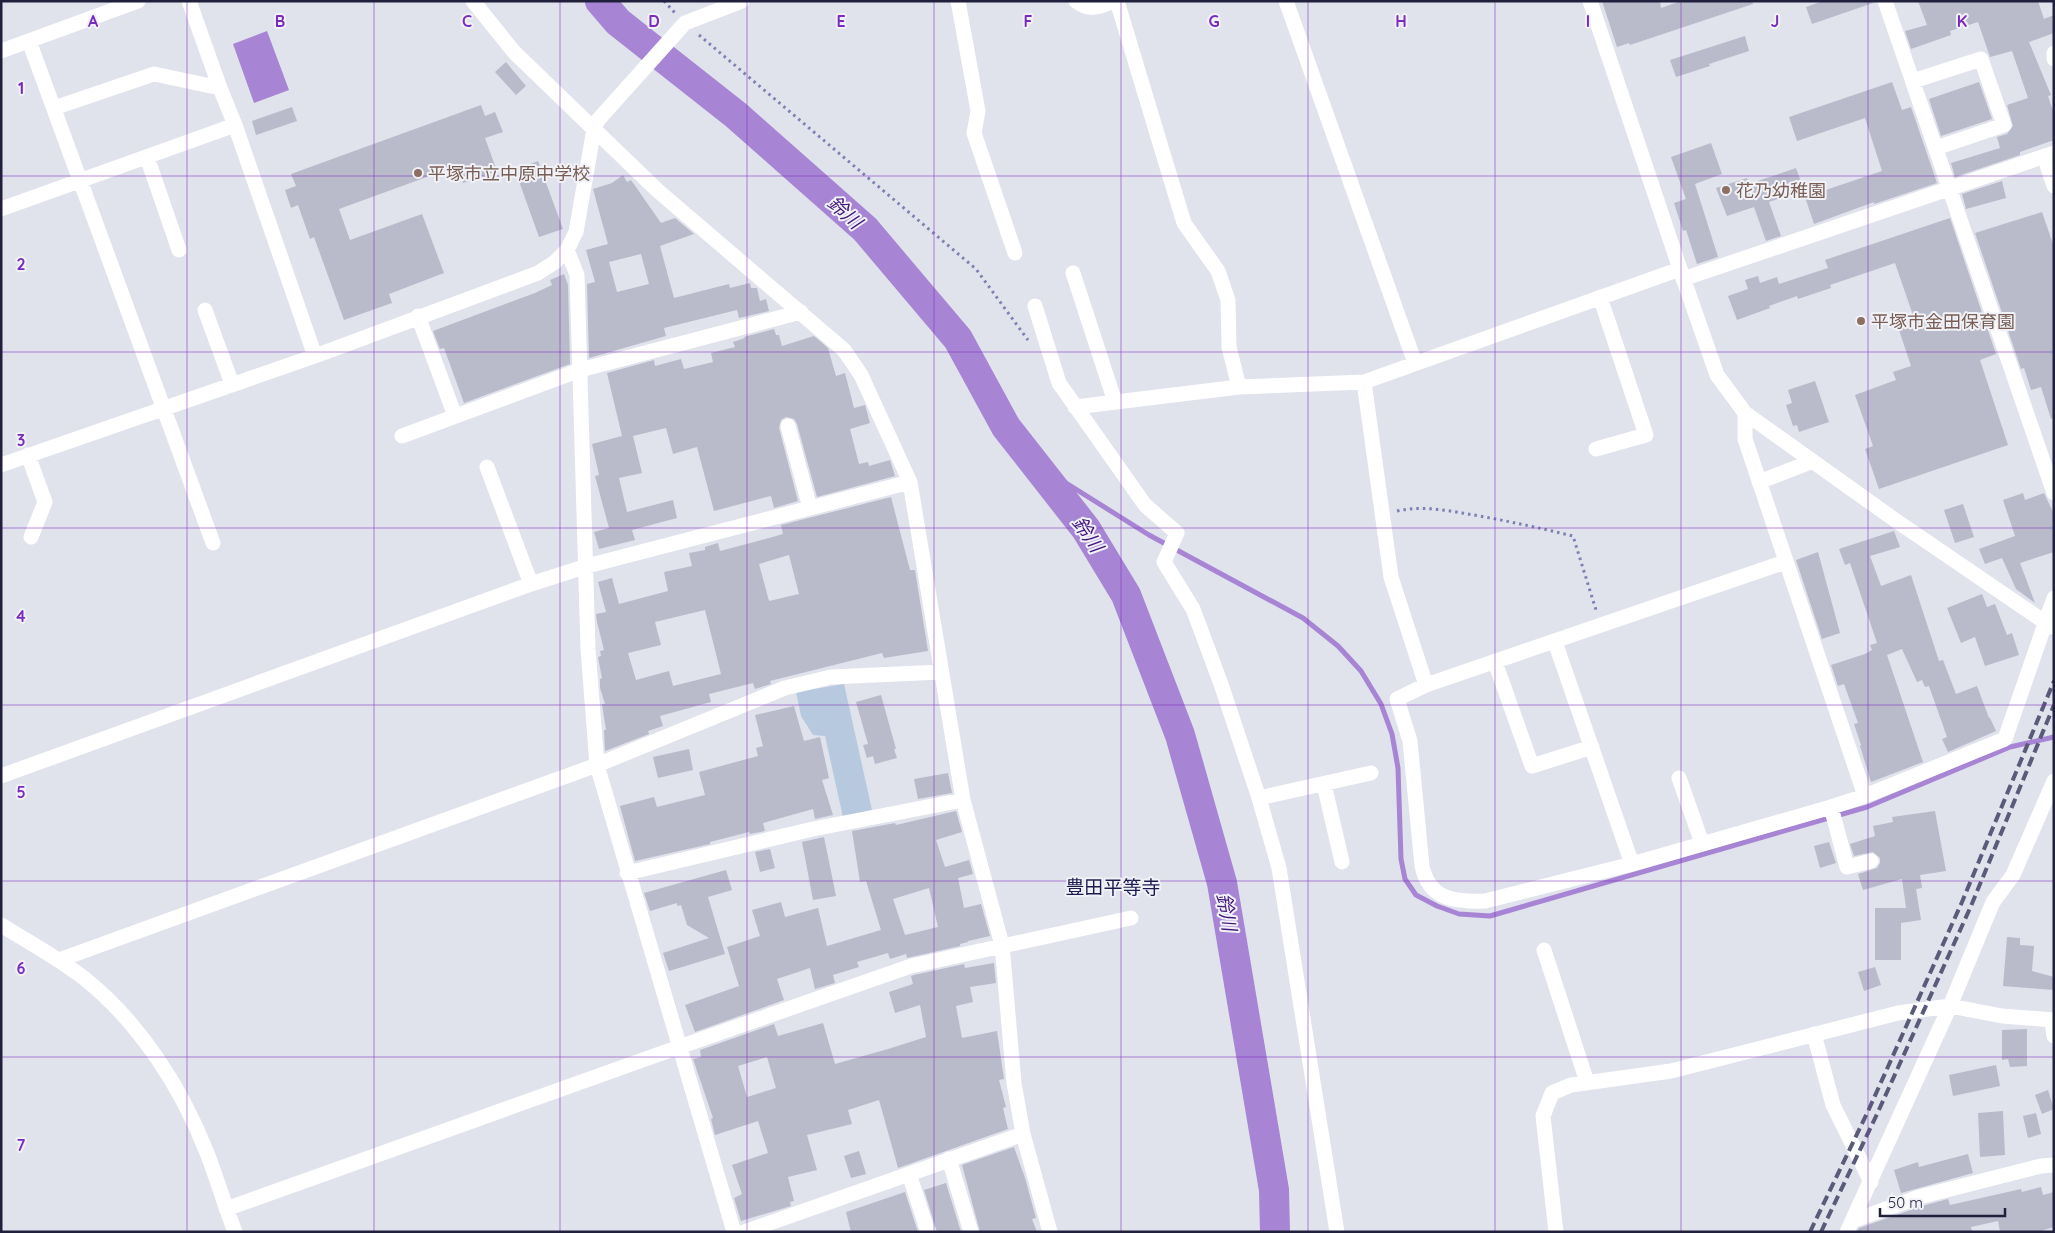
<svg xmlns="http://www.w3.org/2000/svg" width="2055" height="1233" font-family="Quicksand,'Noto Sans JP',sans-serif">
  <rect width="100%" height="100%" fill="#e0e2ec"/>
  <!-- green -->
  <path fill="#b7c9de" d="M844 684 872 810 843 817 825 736 813 735 801 716 796 692Z"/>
  <!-- water -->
  <path fill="#a784d4" d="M267 31 289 90 254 103 233 44Z"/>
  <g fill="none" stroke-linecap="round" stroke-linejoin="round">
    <!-- stream -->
    <path stroke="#a784d4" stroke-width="5" d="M1034 463 1149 535 1303 618 1338 646 1361 671 1381 704 1392 734 1398 768 1401 859 1405 879 1416 895 1437 906 1459 914 1490 916 1867 807 2010 747 2054 737"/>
    <!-- river -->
    <path stroke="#a784d4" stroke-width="30" d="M600 1 618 22 736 115 865 229 958 339 1006 427 1086 529 1126 595 1180 735 1222 883 1274 1190 1275 1232"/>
  </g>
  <!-- building -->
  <path fill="#b9bbca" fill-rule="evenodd" d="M1602 1H1660L1661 8 1681 1H1752L1753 4 1630 45 1629 43 1617 47Z
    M1823 1H1872L1873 3 1812 24 1806 7Z
    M1918 1H2038L2044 19 2054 15V33L2029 42 2051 95 2048 96 2054 114V140L2020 152V155L1955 177 1951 163 2000 148 1997 137 2007 134 2013 126 2007 105 2028 98 2012 51 1990 57 1978 22 1950 31 1951 35 1911 49 1905 31 1927 25Z
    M1745 36 1749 51 1709 64 1710 66 1676 77 1670 60Z
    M506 62 526 86 516 95 495 72Z
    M1892 82 1902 110 1911 107 1937 183 1874 204V202L1814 224 1805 197 1882 171 1865 118 1797 141 1789 117Z
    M1979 82 1992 119 1941 136 1929 99Z
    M481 105 485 116 495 112 503 132 485 138 497 171 463 183 457 166 339 209 350 240 422 214 444 273 389 294 392 303 344 320 314 237 310 239 298 205 291 208 285 190 296 186 291 174Z
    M292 107 297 121 256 135 252 121Z
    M1711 143 1722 174 1695 184 1718 257 1697 264 1686 230 1683 231 1674 203 1686 199 1671 157Z
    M538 161 563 229 539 237 515 170Z
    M1796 168 1804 190 1769 202 1781 236 1766 241 1754 207 1727 216 1716 188 1747 178 1749 184Z
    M623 175 627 182 631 180 661 223 675 218 694 234 660 246 674 298 729 284 730 288 750 283 751 288H757L760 301 766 299 769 311 739 318 737 310 664 328 666 336 589 358 587 284 595 282 586 250 608 244 593 189 612 183ZM641 254 649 284 617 292 609 262Z
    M2002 181 2006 198 1966 209 1962 194Z
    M2042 212 2054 247V418L2051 419 2041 387 2031 390 2024 368 2021 369 1975 233Z
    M1950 218 1996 354 1980 360 2008 445 1879 489 1865 449 1873 446 1855 395 1896 380 1893 372 1911 366 1898 327 1915 321 1895 263 1830 285 1831 288 1798 299 1797 296 1769 306 1770 308 1737 320 1728 296 1748 289 1745 280 1758 276 1760 283 1777 277 1779 284 1828 268 1825 260Z
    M564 274 568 285 570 364 464 403 444 348 440 349 433 331 535 293 552 285 550 280Z
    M774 329 776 335H779L782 346 814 336 828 348 836 376 845 373 854 408 865 405 870 423 850 429 859 464 868 462 869 466 890 460 895 476 817 497 797 424 794 419 786 417 781 420 779 428 798 501 774 508 771 496 714 511 697 447 673 454 666 428 633 436 642 473 619 478 627 512 673 500 677 518 632 530 635 540 599 549 594 532 609 528 595 476 599 475 592 444 622 436 607 373 654 360 655 366 681 359 684 369 713 362 711 353 735 347 733 342 745 338 744 337Z
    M1815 381 1829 422 1799 432 1797 425 1793 426 1786 405 1792 403 1788 390Z
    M2023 493 2025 500 2044 493 2054 514V552L2020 563 2035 603 2016 589 2002 558 1985 564 1979 549 2015 536 2003 500Z
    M891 497 910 570H915L928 651 884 658 882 653 770 681 771 684 755 689 753 683 709 694 711 702 660 716 663 726 648 731 649 734 605 751 604 730H606L602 704H605L600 688V679L602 678 598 657 601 656 600 651 604 650 597 622 596 614 606 612 598 582 612 578 619 604 668 591 664 572 692 566 689 553 705 550V547L718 543 720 551 758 541 783 534 781 525ZM789 555 799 594 769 601 759 564ZM705 610 721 674 673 686 669 671 636 680 628 653 661 645 655 622Z
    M1963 504 1974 537 1955 543 1944 510Z
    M1894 531 1900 547 1870 556 1881 586 1911 575 1939 661 1943 660 1956 694 1977 686 1989 718H1990L1996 731 1948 752 1942 739 1947 737 1929 686 1925 687 1922 680 1917 682 1902 649 1887 655 1923 762 1871 782 1860 746 1861 745 1854 724 1858 723 1844 684 1838 686 1831 665 1865 654 1872 650 1870 645 1877 643 1850 563 1845 565 1839 549Z
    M1818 552 1840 633 1822 639 1796 560Z
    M1982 594 1987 607 1995 604 2007 635 2012 633 2019 655 1985 666 1975 637 1961 643 1947 608Z
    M881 695 896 749H894L897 758 875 764 873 756 867 758 863 745 868 744 856 702Z
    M794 706 804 741 820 737 829 778 822 780 833 815 815 819 813 809 763 823 765 831 750 834 749 832 710 842V844L635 861 620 806 654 797 657 807 705 795 699 772 758 756 756 748 763 746 755 715Z
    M689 749 693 770 658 778 653 757Z
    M948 773 952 793 918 799 914 779Z
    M956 811 962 832 936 840 945 867 969 860 973 874 958 878 964 908 981 904 990 936 968 941V942L960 944V946L907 958 906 954 890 959 888 953 857 962 859 967 833 975 835 983 815 989 810 968 777 979 784 1000 695 1032 685 1005 739 986 727 947 760 936 752 910 781 902 785 917 818 908 827 946 881 930 866 881 860 882 852 831 895 823 896 825ZM929 888 938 927 905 935 893 899Z
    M1935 811 1946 871 1920 875 1922 888 1916 889 1921 920 1901 923V960H1875V908H1906L1902 879 1863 890 1858 874 1877 868 1880 863V858L1873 852 1854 856 1850 844 1875 836 1873 826 1893 822 1892 817Z
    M824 837 836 896 813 900 802 842Z
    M1829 842 1836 863 1820 868 1814 846Z
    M770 849 775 868 760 872 755 852Z
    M726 870 732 890 708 897 725 954 669 971 663 953 709 938 687 925 681 905 677 906V903L650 911 644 893Z
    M2007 937 2020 938V945L2034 946 2032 971 2054 977V990L2003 986Z
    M994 963 996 983 970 987 973 1002 956 1006 962 1038 997 1031 1004 1079 999 1080 1006 1107 1003 1108 1008 1129 898 1168 879 1100 848 1110 852 1124 807 1135 817 1170 788 1177 794 1201 790 1202 791 1206 741 1221 734 1198 742 1194 732 1165 768 1153 758 1121 715 1135 711 1119 713 1118 693 1059 701 1057 700 1050 774 1024 778 1036 823 1023 835 1064 888 1049 926 1037 920 1005 895 1013 889 992 913 984 911 976 914 975 964 964 965 968ZM767 1057 776 1088 747 1097 738 1066Z
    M1875 967 1881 985 1864 991 1858 972Z
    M2027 1029V1066L2010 1067 2008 1059 2002 1060V1030Z
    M1996 1065 2000 1086 1953 1096 1949 1075Z
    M2048 1090 2054 1109 2042 1114 2035 1095Z
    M2003 1111 2005 1155 1980 1157 1978 1113Z
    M2036 1113 2041 1134 2028 1138 2023 1116Z
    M1014 1147 1025 1178 1036 1218 1032 1219 1037 1232H980L962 1165Z
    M859 1151 866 1174 851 1178 844 1156Z
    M1968 1154 1973 1173 1901 1193 1894 1170 1918 1162 1919 1167Z
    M946 1183 961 1232H937L924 1190Z
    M2041 1187 2043 1195 2054 1192V1227L2037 1232H2000L1998 1221 1971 1227 1972 1232H1857L1859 1228 1922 1206 1948 1199 1950 1205 2021 1189 2022 1192Z
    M905 1192 918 1232H851L846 1212Z"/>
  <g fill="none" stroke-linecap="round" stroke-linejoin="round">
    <!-- path -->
    <path stroke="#7e80b1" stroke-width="3" stroke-dasharray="2.5 4" stroke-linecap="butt" d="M664 1 676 14
      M699 35 976 269 1028 340
      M1397 511C1423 505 1449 511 1474 515 1508 521 1540 528 1573 536L1596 610"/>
    <!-- minor -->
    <path stroke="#fff" stroke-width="15" d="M189 1 220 88
      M473 1 514 52 657 190 844 350 861 375 910 482 963 800 1002 945 1014 1083 1023 1134 1050 1232
      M958 1 978 111 974 133 1015 253
      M1076 1C1088 11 1100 8 1113 1
      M1117 1 1184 223 1218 271 1228 300 1229 347 1239 387
      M1286 1 1415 363
      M1590 1 1680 269 1717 375 1745 413 1895 520 2052 627
      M1885 1 2054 493
      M29 41 213 543
      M1 51 138 1
      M2054 53V59
      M1913 81 1981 59 2004 125 1936 148
      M54 108 154 74 220 88 235 125 315 356
      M2044 156 2054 186
      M147 157 179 250
      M1 209 235 125
      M567 250 577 275 588 649 597 765 734 1232
      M1073 273 1115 402
      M1683 279 2054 153
      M1035 306 1059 383 1145 505 1177 533 1164 562 1193 609 1221 684 1259 798 1279 868 1337 1232
      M205 310 232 384
      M418 316 455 416
      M1364 382 1391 577 1426 685
      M1075 407 1239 387 1364 382 1680 269
      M1745 413V439L1865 796
      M788 426 810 508
      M402 436 580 370 801 312
      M1596 449 1646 435 1600 297
      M28 455 45 502 31 537
      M1 465 315 356 538 273 555 262 567 250 576 232 594 129 598 120 685 23 742 1
      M487 467 531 584
      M1759 482 1813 461
      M1785 562 1426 685 1397 699 1410 741 1422 866C1429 900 1455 902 1485 901L1632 864 1831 807 1865 796 2005 739 2054 598
      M1555 642 1632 864
      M1495 662 1532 766 1592 747
      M1 776 531 584 587 566 910 482
      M1679 778 1702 843
      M1324 784 1342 862
      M1259 798 1371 773
      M1831 807 1847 867 1871 861
      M627 873 813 829 963 800
      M1 925C29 942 58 958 84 978 140 1023 181 1087 207 1153 217 1179 225 1206 235 1232
      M1544 950 1587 1082
      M59 960 597 765 785 688 831 677 941 672
      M2052 1021 2054 1036
      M1814 1034 1833 1105 1871 1182
      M949 1159 971 1232
      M909 1174 928 1232
      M226 1209 679 1047 911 966 1131 918
      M1852 1221 1919 1197 2041 1166 2054 1165
      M744 1232 1023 1134
      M1556 1232 1543 1116 1552 1093 1571 1085 1671 1071 1898 1013 1950 1006 1993 902 2013 875 2054 781
      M1847 1232 1950 1006 2002 1016 2054 1020"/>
    <!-- rail -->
    <path stroke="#5a5a79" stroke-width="4" stroke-dasharray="10 5" stroke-linecap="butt" d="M1810 1232 1869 1109 1962 902 2054 681
      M1821 1232 1878 1112 1971 906 2054 705"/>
  </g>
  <!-- grid -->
  <path fill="none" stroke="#7b2cbf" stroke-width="1" stroke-opacity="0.55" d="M187 1V1232M374 1V1232M560 1V1232M747 1V1232M934 1V1232M1121 1V1232M1308 1V1232M1495 1V1232M1681 1V1232M1868 1V1232M1 176H2054M1 352H2054M1 528H2054M1 705H2054M1 881H2054M1 1057H2054"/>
  <!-- markers -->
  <g fill="#8d6e63" stroke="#f1f2f8" stroke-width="2">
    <circle cx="418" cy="173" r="5"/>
    <circle cx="1726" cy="190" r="5"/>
    <circle cx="1861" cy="321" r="5"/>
  </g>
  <g text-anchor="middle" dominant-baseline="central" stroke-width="4" stroke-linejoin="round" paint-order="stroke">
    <!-- education labels -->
    <g font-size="18" fill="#785e54" stroke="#f1f2f8" text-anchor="start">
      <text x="428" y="173">平塚市立中原中学校</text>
      <text x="1736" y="190">花乃幼稚園</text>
      <text x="1871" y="321">平塚市金田保育園</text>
    </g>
    <!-- water labels -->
    <g font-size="19" font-style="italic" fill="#44177c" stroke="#f1f2f8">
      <text transform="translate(845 212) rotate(42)">鈴川</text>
      <text transform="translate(1088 534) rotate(56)">鈴川</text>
      <text transform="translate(1227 912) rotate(80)">鈴川</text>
    </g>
    <!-- neighbourhood labels -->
    <g font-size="19" fill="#1c1b50" stroke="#f1f2f8">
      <text x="1113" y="887">豊田平等寺</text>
    </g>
  </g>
  <g font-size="16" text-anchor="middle" font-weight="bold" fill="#7b2cbf" stroke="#f1f2f8" stroke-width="4" stroke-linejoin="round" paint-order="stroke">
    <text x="93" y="27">A</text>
    <text x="280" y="27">B</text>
    <text x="467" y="27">C</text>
    <text x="654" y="27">D</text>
    <text x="841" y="27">E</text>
    <text x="1028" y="27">F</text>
    <text x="1214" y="27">G</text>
    <text x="1401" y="27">H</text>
    <text x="1588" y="27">I</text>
    <text x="1775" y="27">J</text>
    <text x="1962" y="27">K</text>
    <text x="21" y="94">1</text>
    <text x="21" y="270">2</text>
    <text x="21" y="446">3</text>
    <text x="21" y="622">4</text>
    <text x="21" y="798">5</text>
    <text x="21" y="974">6</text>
    <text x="21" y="1151">7</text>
  </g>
  <!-- border -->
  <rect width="2055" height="1233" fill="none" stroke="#20203d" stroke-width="5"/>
  <!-- scale -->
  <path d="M1880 1208v8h125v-8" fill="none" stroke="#20203d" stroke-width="2.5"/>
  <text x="1888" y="1208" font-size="15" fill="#20203d" stroke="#f1f2f8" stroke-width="4" paint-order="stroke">50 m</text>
</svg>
